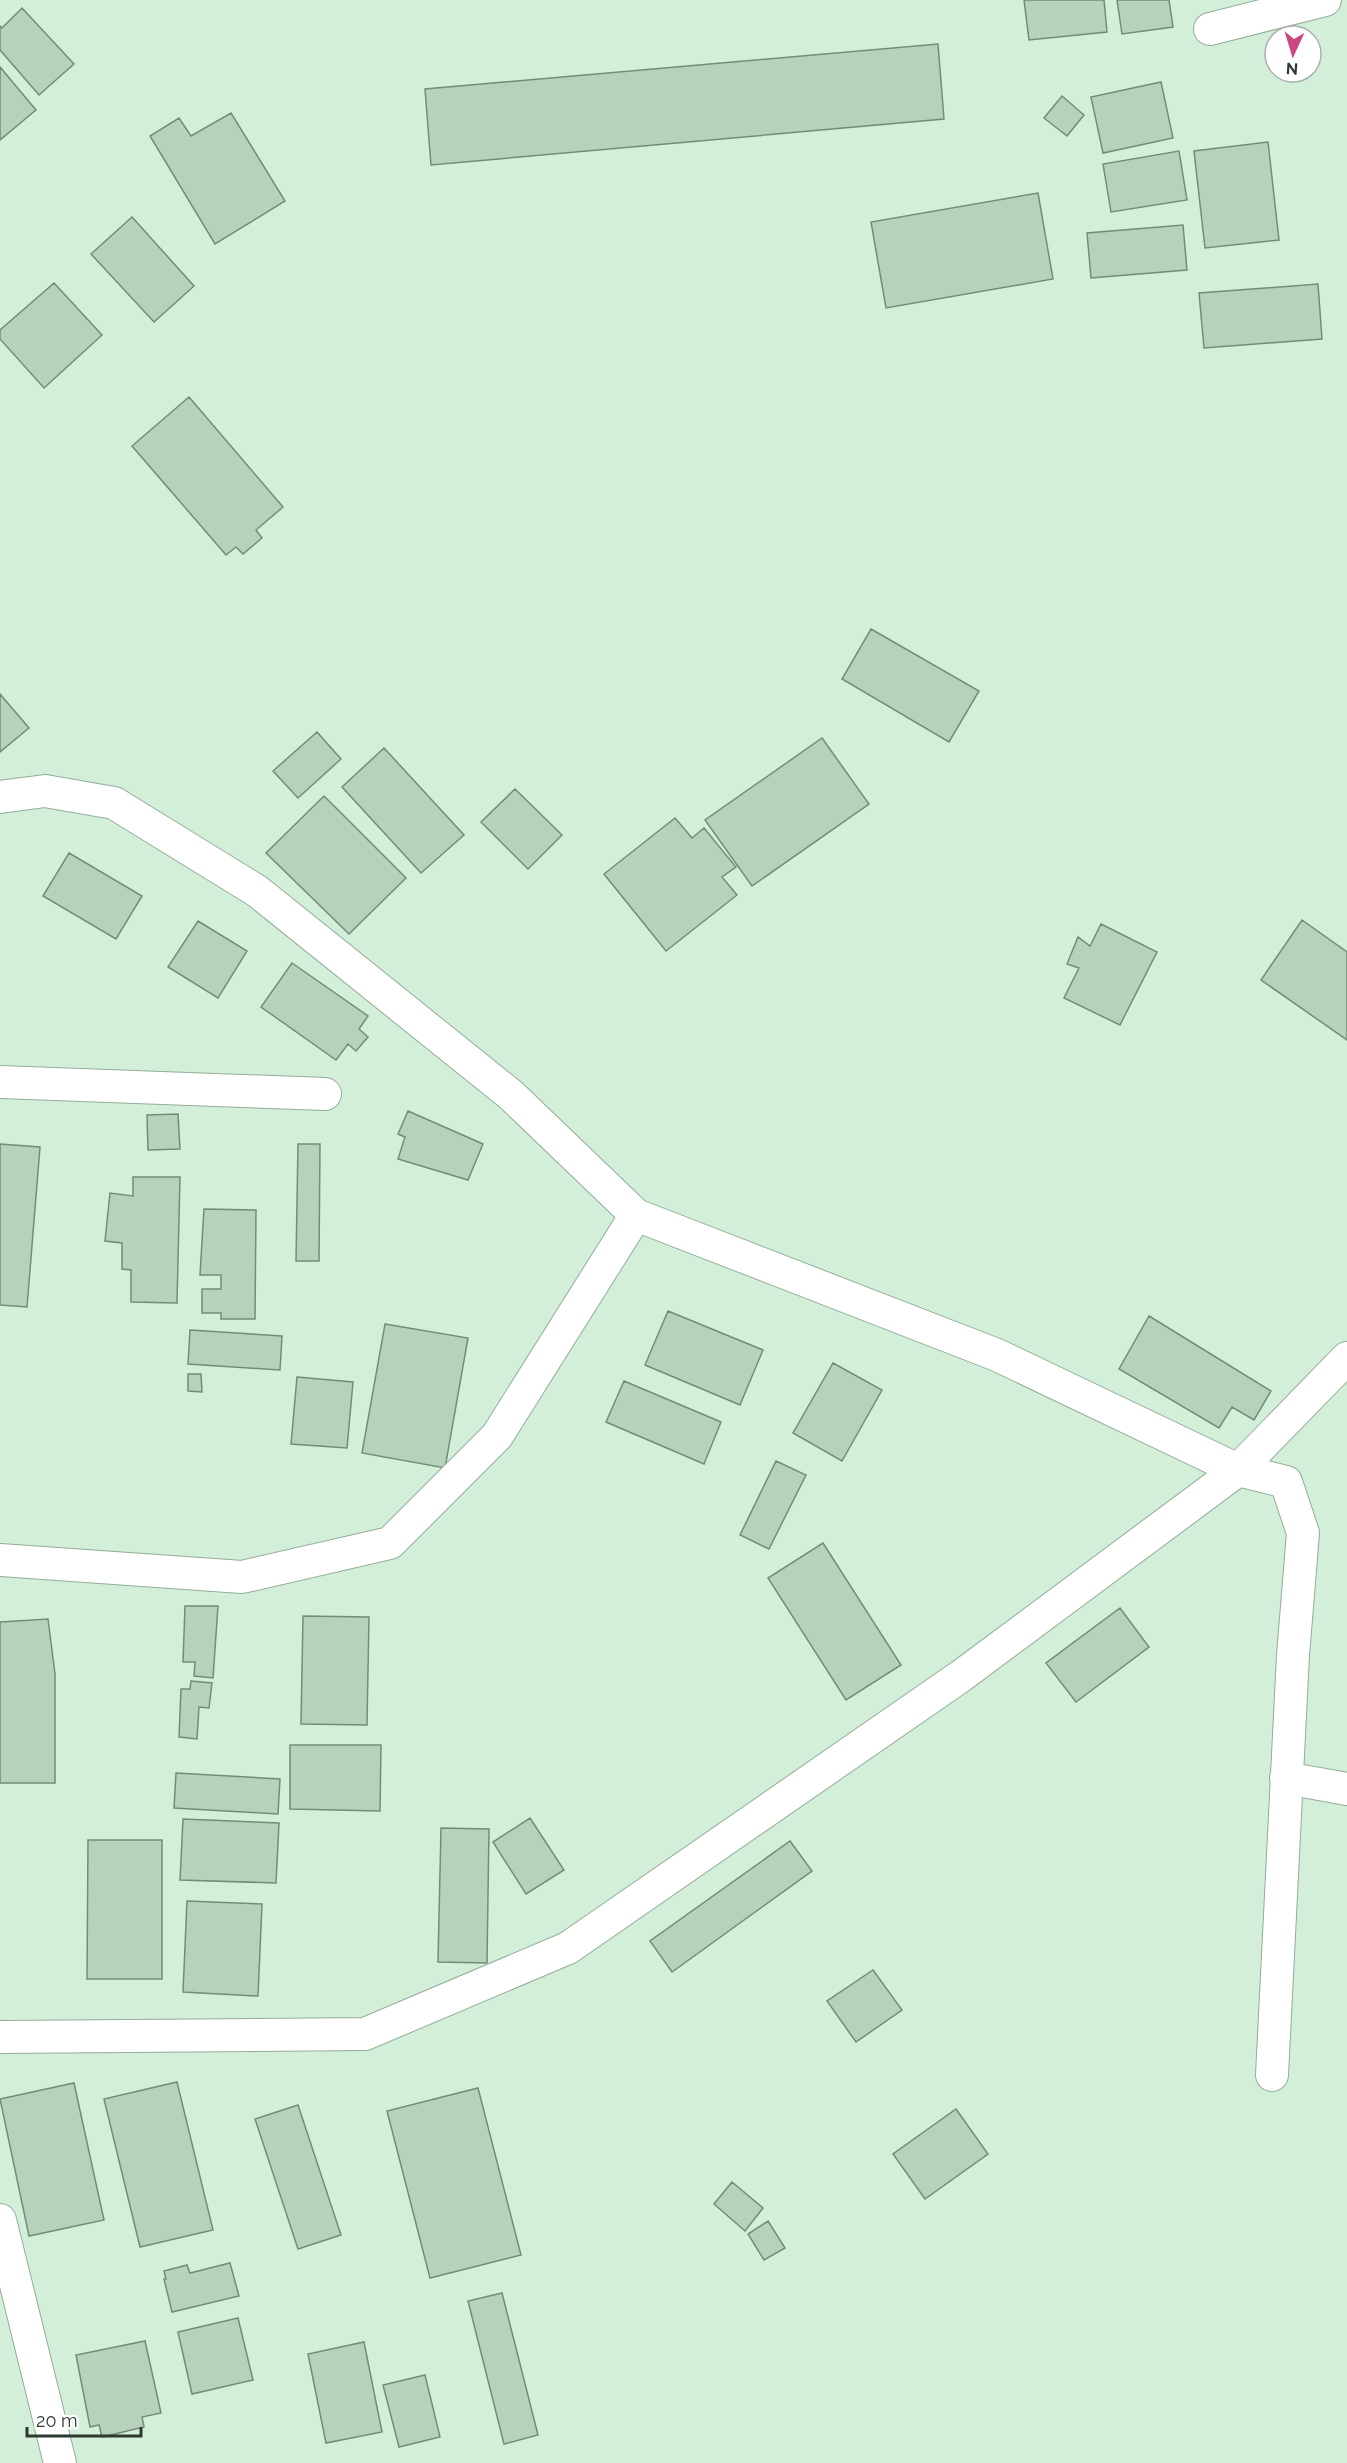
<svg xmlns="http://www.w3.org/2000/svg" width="1347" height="2463" font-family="Raleway,sans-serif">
  <rect width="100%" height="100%" fill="#d4efd9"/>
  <!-- building -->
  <path fill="#b7d2bc" stroke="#738c78" stroke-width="1.5" d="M1024 0H1104L1107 32 1029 40Z
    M1117 0H1169L1173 27 1122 34Z
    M22 8 74 64 39 95 0 50V26L2 28Z
    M938 44 944 119 431 165 425 89Z
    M0 67 36 110 0 140Z
    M1161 82 1173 138 1103 153 1091 97Z
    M1062 96 1084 115 1067 136 1044 118Z
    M231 113 285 201 215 244 150 136 179 118 191 136Z
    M1268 142 1279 240 1205 248 1194 151Z
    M1179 151 1187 200 1111 212 1103 164Z
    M1038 193 1053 279 886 308 871 222Z
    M132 217 194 286 154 322 91 254Z
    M1183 225 1187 270 1091 278 1087 233Z
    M54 283 102 335 44 388 0 339V330Z
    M1318 284 1322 339 1204 348 1199 293Z
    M189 397 283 507 256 530 262 538 243 554 236 547 226 555 132 446Z
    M871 629 979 691 949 742 842 679Z
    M0 694 29 728 0 752Z
    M317 732 341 759 298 798 273 771Z
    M822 738 869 804 752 886 705 820Z
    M384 748 464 835 421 873 342 787Z
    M515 789 562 835 528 869 481 822Z
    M324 796 406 878 349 934 266 853Z
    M675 818 692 838 704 828 736 867 722 877 737 895 666 951 604 874Z
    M69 853 142 896 116 939 43 896Z
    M1302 920 1347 952V1040L1261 980Z
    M198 921 247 951 218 998 168 967Z
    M1101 924 1157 952 1120 1025 1064 998 1079 968 1067 964 1078 937 1090 946Z
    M292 963 368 1016 359 1029 368 1037 356 1051 348 1044 336 1060 261 1007Z
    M408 1111 483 1144 468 1180 398 1159 405 1137 398 1134Z
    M178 1114 180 1149 148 1150 147 1115Z
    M0 1144 40 1147 27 1307 0 1305Z
    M298 1144H320L319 1261H296Z
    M133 1177H180L177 1303 131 1302V1270L122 1269V1243L105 1241 110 1193 133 1196Z
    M204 1209 256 1210 255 1319H221V1313H202V1289H221V1275H200Z
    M668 1311 763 1350 740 1405 645 1365Z
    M1149 1316 1271 1391 1254 1420 1232 1407 1219 1428 1119 1369Z
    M385 1324 468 1338 445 1468 362 1453Z
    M190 1330 282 1336 280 1370 188 1364Z
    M833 1363 882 1390 842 1461 793 1433Z
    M188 1374H201L202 1392 188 1391Z
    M297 1377 353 1382 347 1448 291 1444Z
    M624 1381 721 1422 704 1464 606 1422Z
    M776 1461 806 1475 769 1549 740 1535Z
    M823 1543 901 1665 846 1700 768 1578Z
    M185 1606H218L213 1678 194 1676 195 1662H183Z
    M1120 1608 1149 1647 1076 1702 1046 1663Z
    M303 1616 369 1617 367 1725 301 1724Z
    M48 1619 55 1674V1783H0V1622Z
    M191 1681 212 1683 209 1708 199 1707 197 1739 179 1737 181 1689H190Z
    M290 1745H381L380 1811 290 1809Z
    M176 1773 280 1779 278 1814 174 1808Z
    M530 1818 564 1870 526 1894 493 1842Z
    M183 1819 279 1823 276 1883 180 1880Z
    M441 1828 489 1829 487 1963 438 1962Z
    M88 1840H162V1979H87Z
    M790 1841 812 1871 672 1972 650 1941Z
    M187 1901 262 1904 258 1996 183 1992Z
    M873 1970 902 2010 856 2042 827 2001Z
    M177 2082 213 2230 140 2247 104 2099Z
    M74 2083 104 2220 29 2236 0 2099Z
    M478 2088 521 2255 430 2278 387 2111Z
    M298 2105 341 2235 298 2249 255 2119Z
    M956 2109 988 2154 925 2199 893 2154Z
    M732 2182 763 2208 745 2231 714 2204Z
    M768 2221 785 2248 764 2260 748 2234Z
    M230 2263 239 2296 172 2312 164 2279H166L164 2271 187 2265 190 2273Z
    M502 2293 538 2435 504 2444 468 2301Z
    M238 2318 253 2380 192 2394 178 2332Z
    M145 2341 161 2413 142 2417 144 2427 102 2437 99 2425 90 2427 76 2355Z
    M364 2342 382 2432 326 2443 308 2354Z
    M425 2375 440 2437 399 2447 383 2385Z"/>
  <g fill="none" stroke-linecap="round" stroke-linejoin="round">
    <!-- street casing -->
    <g stroke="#93ad98" stroke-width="34">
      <path id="street" d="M1210 29 1325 0
        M0 797 45 791 114 803 257 891 511 1095 636 1215 997 1355 1238 1470 1286 1482 1303 1533 1293 1655 1272 2075
        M0 1082 325 1094
        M0 1560 242 1577 390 1543 497 1436 636 1215
        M1286 1778 1347 1789
        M0 2037 365 2034 568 1948 961 1676 1238 1470 1347 1358
        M0 2220 60 2463"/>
    </g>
    <!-- street -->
    <use href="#street" stroke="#fff" stroke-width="32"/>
  </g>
  <!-- north arrow -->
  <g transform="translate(1293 54) rotate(184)"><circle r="28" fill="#ffffff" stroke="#abb0ac" stroke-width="1.5"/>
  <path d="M0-4.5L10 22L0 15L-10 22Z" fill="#ce4681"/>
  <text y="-9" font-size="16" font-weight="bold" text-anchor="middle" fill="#2e3930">N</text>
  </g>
  <!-- scale -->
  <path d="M27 2427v9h114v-9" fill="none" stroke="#2e3930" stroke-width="3"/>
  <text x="36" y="2427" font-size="18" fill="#2e3930" stroke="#ffffff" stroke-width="4.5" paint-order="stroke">20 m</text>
</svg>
